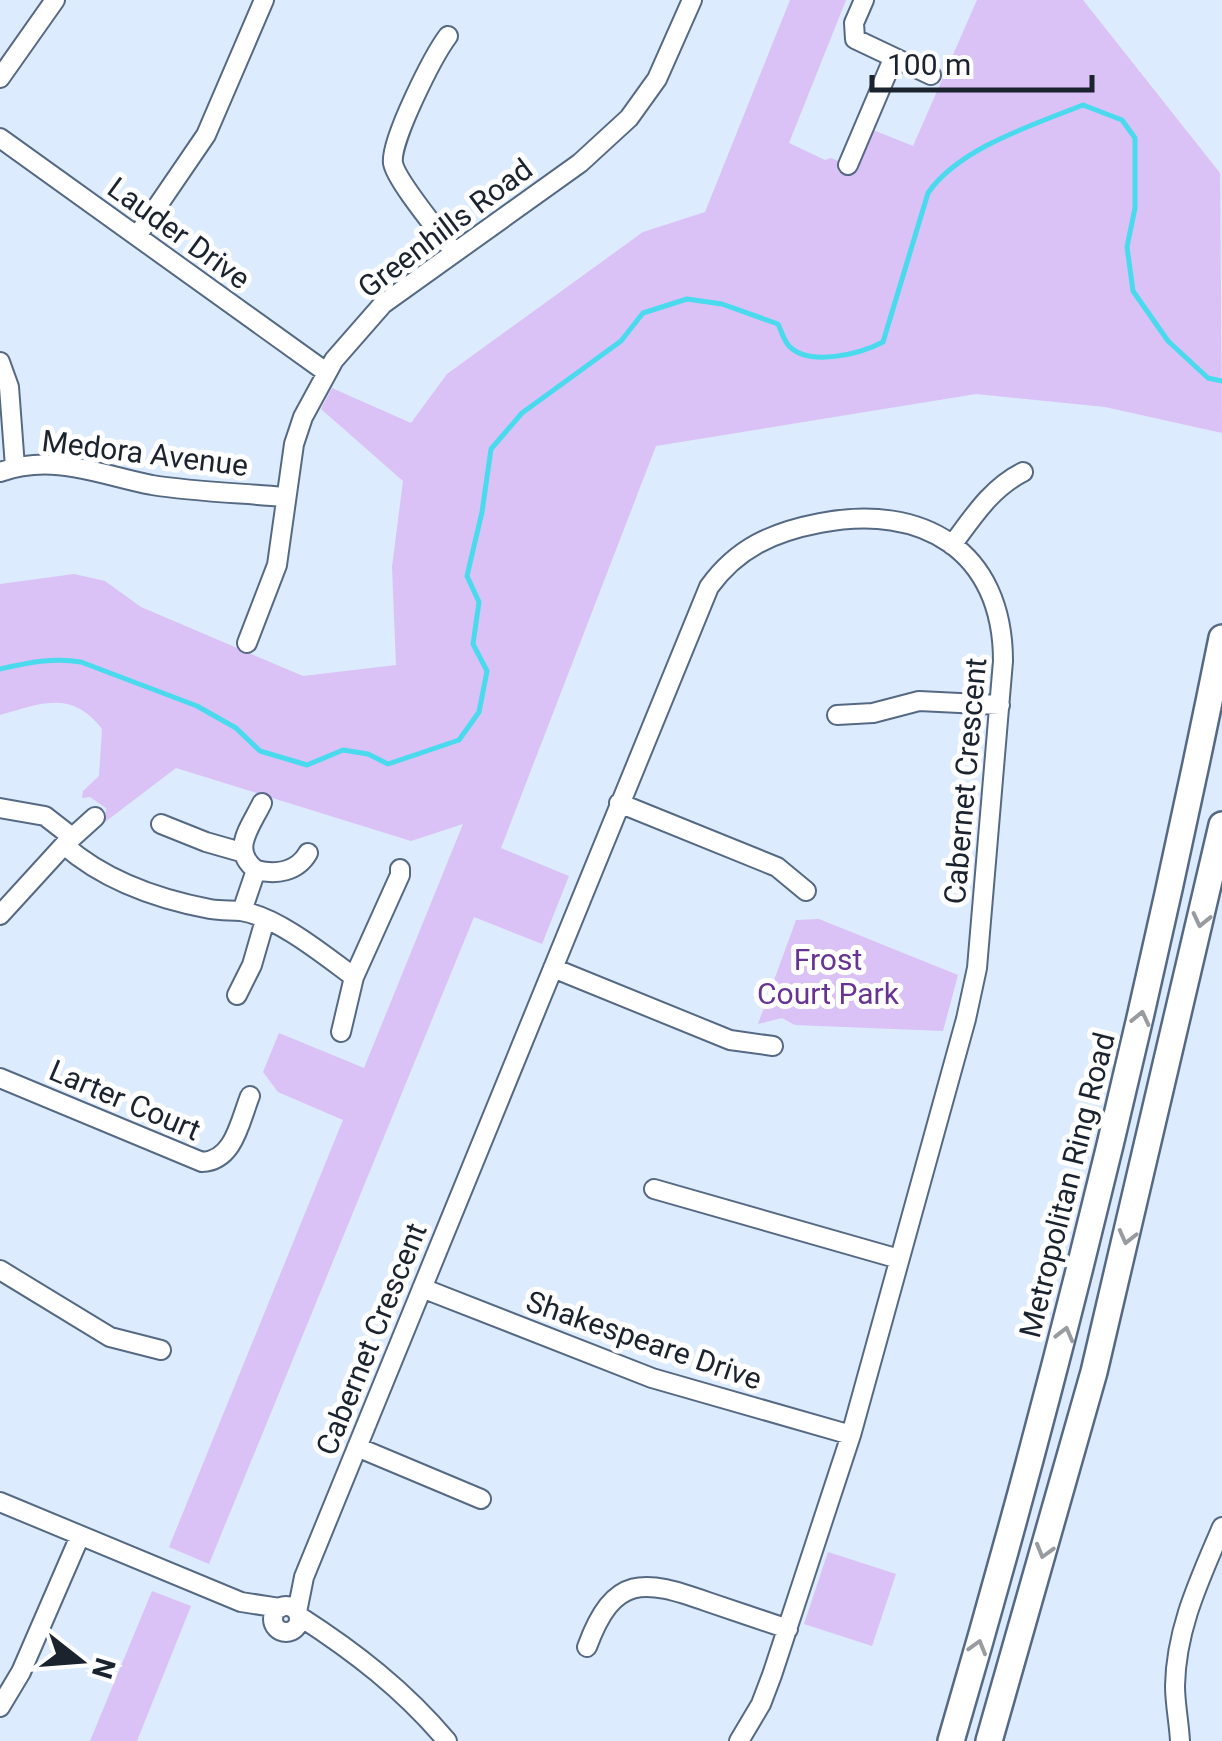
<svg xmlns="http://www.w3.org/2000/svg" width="1222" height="1741" font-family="Roboto,sans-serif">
  <rect width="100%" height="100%" fill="#ddebfe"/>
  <!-- green -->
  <path fill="#dac1f6" d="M790 0H846L789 143 825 160 831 158 855 168 873 130 913 146 977 0H1083L1220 173 1222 433 1105 407 976 394 656 446 501 848 569 876 542 944 474 917 209 1564 169 1547 343 1120 278 1092 263 1072 279 1033 364 1068 463 824 411 841 176 768 105 822 106 808 90 797 82 798 83 791 99 776 102 729C71 689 41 704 0 715V584L74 574 105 581 141 607 303 676 396 665 392 567 403 481 321 409 332 388 411 423 447 374 643 232 705 212Z
    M819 919 958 975 943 1031 795 1025 782 1018 758 1024 796 920Z
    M828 1552 896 1574 872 1646 804 1624Z
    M152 1591 191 1606 137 1741H90Z"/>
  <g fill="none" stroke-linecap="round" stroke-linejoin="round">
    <!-- stream -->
    <path stroke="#4adaed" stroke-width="5" d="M0 669C27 663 53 657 81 662L197 706 236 728 260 751 307 765 343 750 368 754 388 764 459 740 479 712 487 671 473 644 479 602 467 576 482 512 491 449 522 413 621 341 643 313 687 299 722 304 778 324C781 330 784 341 789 346 809 367 860 354 883 342L928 193C959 148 1033 125 1083 105L1122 120 1135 138V208L1127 247 1133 291 1168 341 1208 378 1222 381"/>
    <!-- minor casing -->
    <g stroke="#566984" stroke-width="22">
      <path id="minor" d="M864 0 854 23 855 39 931 75
        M448 36C433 56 390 141 393 163 396 181 441 234 454 252
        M0 78 55 0
        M0 138 326 372
        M848 165 893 59
        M137 236 206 135 264 0
        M0 362 9 387 15 467
        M0 472C54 453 100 475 152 485 196 492 241 493 284 497
        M952 545C973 517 991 488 1023 472
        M247 643 277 565 294 444 303 417 334 360 383 304 580 163 629 118 657 79 692 0
        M837 715 873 713 919 701 1000 705
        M619 803 777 867 806 891
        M0 808 45 816 72 837
        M161 824 206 842 241 852
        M64 845C105 881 157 899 210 909 221 911 231 910 241 911 278 917 324 955 354 977
        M256 870C276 875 297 872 308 853
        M242 911 256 870C230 850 250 828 262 803
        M0 915 64 845 95 817
        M553 968 730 1040 773 1046
        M237 995 252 965 265 920
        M341 1032 354 977 400 875V869
        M0 1078 202 1162C234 1161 240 1121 250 1096
        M654 1189 899 1259
        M0 1270 110 1337 161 1350
        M422 1288 652 1378 851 1435
        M357 1447 481 1499
        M0 1502 241 1602 280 1608
        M273 1619a13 13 0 1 1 26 0a13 13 0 1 1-26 0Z
        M297 1612 304 1577 709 587C737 548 773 532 820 523 922 503 1003 550 1003 661L977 968 966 1019 851 1435 772 1675 761 1704 739 1741
        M299 1616C355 1652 404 1690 447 1741
        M587 1647C614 1574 643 1579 708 1602 735 1611 761 1620 788 1629
        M0 1707 21 1672 80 1536
        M1180 1741C1179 1722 1175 1704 1175 1686 1176 1628 1200 1579 1222 1527"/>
    </g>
    <!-- highway casing -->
    <g stroke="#566984" stroke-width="30">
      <path id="highway" d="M951 1741C1058 1377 1147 1010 1222 638
        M989 1741 1094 1372 1222 825"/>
    </g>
    <!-- minor -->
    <use href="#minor" stroke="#fff" stroke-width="18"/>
    <!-- highway -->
    <use href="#highway" stroke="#fff" stroke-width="25"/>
  </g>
  <!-- one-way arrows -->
  <defs><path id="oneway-chevron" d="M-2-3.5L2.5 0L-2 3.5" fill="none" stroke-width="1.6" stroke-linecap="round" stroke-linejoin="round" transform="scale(2.5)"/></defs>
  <g stroke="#989ca1">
    <use href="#oneway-chevron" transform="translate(1201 920) rotate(103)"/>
    <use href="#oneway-chevron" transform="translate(1141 1018) rotate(-77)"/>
    <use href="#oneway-chevron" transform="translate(1127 1237) rotate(104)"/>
    <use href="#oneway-chevron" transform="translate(1065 1334) rotate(-75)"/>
    <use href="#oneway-chevron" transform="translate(1044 1551) rotate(106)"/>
    <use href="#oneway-chevron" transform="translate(978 1647) rotate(-74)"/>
  </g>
  <g text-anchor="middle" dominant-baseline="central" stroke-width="10" stroke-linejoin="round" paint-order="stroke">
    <!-- street labels -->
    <g font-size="30" fill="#1b232e" stroke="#fff">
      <text transform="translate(445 228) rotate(-37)">Greenhills Road</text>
      <text transform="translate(179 233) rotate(36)">Lauder Drive</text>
      <text transform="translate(145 453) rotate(7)">Medora Avenue</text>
      <text transform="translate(965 781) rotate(-85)">Cabernet Crescent</text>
      <text transform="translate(125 1100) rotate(23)">Larter Court</text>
      <text transform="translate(1067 1185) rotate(-76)">Metropolitan Ring Road</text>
      <text transform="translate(371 1339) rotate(-68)">Cabernet Crescent</text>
      <text transform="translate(644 1340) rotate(19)">Shakespeare Drive</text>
    </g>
    <!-- park labels -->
    <g font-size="30" fill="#673493" stroke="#fff">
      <text x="828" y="959">Frost<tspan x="828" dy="34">Court Park</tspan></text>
    </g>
  </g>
  <!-- north arrow -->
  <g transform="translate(80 1661) rotate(107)" stroke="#ffffff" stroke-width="8" paint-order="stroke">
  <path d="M0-8L18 38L0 25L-18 38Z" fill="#1b232e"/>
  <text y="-15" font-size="28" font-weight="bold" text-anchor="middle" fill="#1b232e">N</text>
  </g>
  <!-- scale -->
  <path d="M872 75v15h220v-15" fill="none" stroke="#1b232e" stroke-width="5"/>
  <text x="887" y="75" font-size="30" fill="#1b232e" stroke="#ffffff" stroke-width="8" paint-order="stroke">100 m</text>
</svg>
